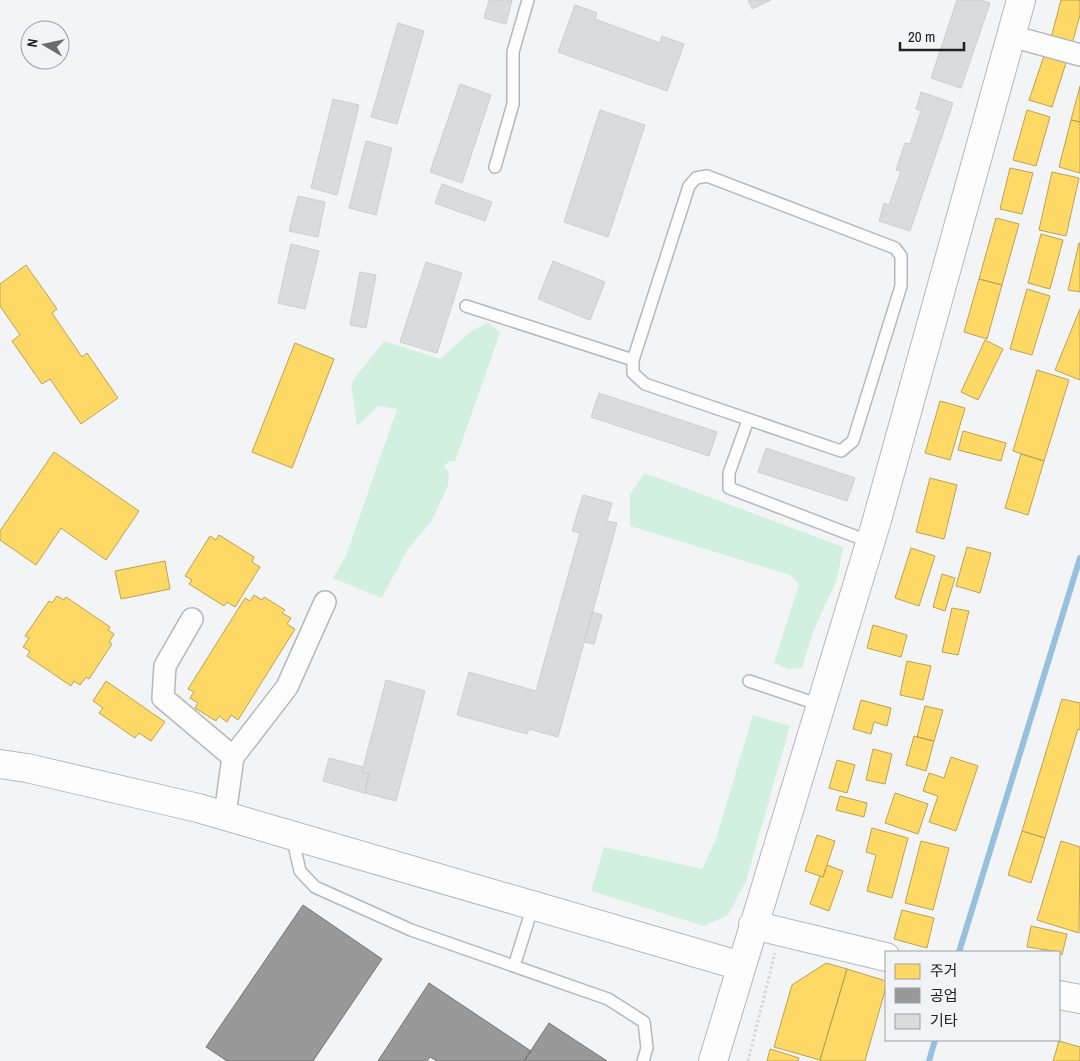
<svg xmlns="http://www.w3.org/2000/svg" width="1080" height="1061" font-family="'Archivo Narrow','Noto Sans KR',sans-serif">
  <rect width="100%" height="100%" fill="#f3f4f5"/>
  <!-- green -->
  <path fill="#d1f0e0" d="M488 323 500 333 455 461H450L444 466 449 473 448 485 431 522 407 550 382 598 333 578 346 556 397 409 378 406 357 426 351 383 384 341 440 359 473 330Z
    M645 473 843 547 837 579 813 632 802 668 788 669 774 663 799 584 790 575 630 526V494Z
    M753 715 790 726 746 881 728 915 704 926 591 891 604 847 702 869 716 839Z"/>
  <!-- homes -->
  <path fill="#ffd966" stroke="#bca252" d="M1061 0H1080V15L1072 44 1051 38Z
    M1044 56 1066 63 1052 107 1029 100Z
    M1080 86V122L1071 120Z
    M1027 110 1050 117 1036 166 1013 160Z
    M1071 120 1080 122V173L1059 167Z
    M1010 168 1033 173 1022 214 1000 209Z
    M1052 172 1079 178 1066 236 1039 230Z
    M996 218 1019 224 1002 285 979 279Z
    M1041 234 1063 240 1050 289 1028 283Z
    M1079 243H1080V292L1068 290Z
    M26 265 57 309 52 313 82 357 87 353 118 398 81 424 50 379 42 384 12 341 20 335 0 306V284Z
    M979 279 1002 285 987 339 964 332Z
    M1027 289 1050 296 1032 355 1010 349Z
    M1080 309V380L1055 370Z
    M985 340 1003 349 978 400 961 392Z
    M295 343 334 359 292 468 252 452Z
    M1037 370 1069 380 1044 461 1013 451Z
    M940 401 965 408 950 460 925 453Z
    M963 431 1006 443 1001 461 958 450Z
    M54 452 139 511 106 560 61 528 36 565 0 540V531Z
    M1021 454 1044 461 1028 515 1005 508Z
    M930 478 957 485 944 539 916 532Z
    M219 535 254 557 252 562 260 567 235 607 227 602 224 606 189 584 192 580 185 576 210 536 216 540Z
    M967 547 991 553 980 593 956 586Z
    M911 548 935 556 919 606 895 598Z
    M165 561 170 589 121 599 115 571Z
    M942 574 955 578 945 611 933 607Z
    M254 595 262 600 264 597 285 610 282 613 291 618 287 624 295 629 238 720 231 715 227 722 219 716 216 721 195 708 198 703 190 698 194 692 188 689 245 598 250 601Z
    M57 596 64 600 66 597 110 627 108 630 114 634 109 642 112 644 89 679 86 677 80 685 74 681 71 686 27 656 30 651 23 647 29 638 25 636 49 601 52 603Z
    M952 608 969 611 958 655 942 652Z
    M873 625 907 635 901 657 867 648Z
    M907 661 931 666 923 700 900 695Z
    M106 681 165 722 151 741 139 733 135 738 99 713 103 708 93 701Z
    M1062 699 1080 703V730L1078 729 1045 838 1022 831Z
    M861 700 891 708 887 726 874 722 871 734 853 729Z
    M925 706 943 710 934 741 917 737Z
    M914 736 934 741 926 771 906 765Z
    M873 749 892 754 885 784 866 780Z
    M951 757 978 766 956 831 929 822 938 796 923 791 929 773 944 778Z
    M837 760 855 765 847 793 829 788Z
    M895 793 928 804 918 834 885 823Z
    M840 796 867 803 864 817 836 810Z
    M872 828 908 838 892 898 867 891 876 855 866 852Z
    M1022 831 1045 838 1031 883 1008 875Z
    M817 835 835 841 823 877 805 871Z
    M921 841 949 848 933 910 905 903Z
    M1061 841 1080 847 1079 933 1037 920Z
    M827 865 843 871 829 911 810 904 820 876 823 877Z
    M902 910 934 918 927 948 894 939Z
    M1031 926 1067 934 1062 955 1059 952 1027 947Z
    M826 963 847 969 820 1060 774 1047 792 985Z
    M847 969 886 981V987L865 1061H822L820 1060Z
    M1059 1041 1080 1047V1061H1053Z
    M770 1049 799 1058 798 1061H767Z"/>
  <!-- industry -->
  <path fill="#999" stroke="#757575" d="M303 905 382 959 313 1061H227L206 1047Z
    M429 983 531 1051 524 1061H437L430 1057 427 1061H378Z
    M549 1023 607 1061H524Z"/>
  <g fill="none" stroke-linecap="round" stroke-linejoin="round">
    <!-- stream -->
    <path stroke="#97c0df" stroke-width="6" d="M959 952 1080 558
      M929 1061 935 1040"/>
  </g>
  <!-- building -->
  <path fill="#dadbdc" stroke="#cececf" d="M489 0H512L506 24 484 18Z
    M748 0H771L752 9Z
    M957 0H981L990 3 961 88 931 78Z
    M575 5 597 13 595 19 660 43 662 36 684 44 667 91 558 52Z
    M398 23 424 31 397 124 371 117Z
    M460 84 491 95 462 183 430 172Z
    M921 92 953 103 910 231 879 221 884 203 889 205 901 171 896 170 905 143 910 144 921 111 916 109Z
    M333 99 359 105 337 195 311 188Z
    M600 110 645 125 608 237 564 222Z
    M366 141 392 148 376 215 349 208Z
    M442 184 492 202 485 221 435 203Z
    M298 196 325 202 318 237 289 231Z
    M291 244 319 251 305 309 278 303Z
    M553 261 605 282 590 320 538 299Z
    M426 262 462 273 437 353 400 342Z
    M360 272 376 275 366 328 350 325Z
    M599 393 717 432 709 456 591 417Z
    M766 448 855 478 847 501 758 472Z
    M583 495 612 503 607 521 617 523 558 737 529 729 527 734 457 715 469 672 536 691 580 533 572 531Z
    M592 612 602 615 594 644 584 642Z
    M386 680 425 691 396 801 365 793 369 774 362 772Z
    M329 758 363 767 362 772 369 774 365 793 323 781Z"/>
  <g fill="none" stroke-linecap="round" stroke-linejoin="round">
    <!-- service casing -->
    <g stroke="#b6b7b8" stroke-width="14">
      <path id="service" d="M495 167 513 104V52L528 0
        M707 176 895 248 901 256V286L853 441 841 451 645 384 633 373V360L689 186 696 178Z
        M466 306 633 360
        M748 420 729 473V488L870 542
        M749 681 820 705
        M292 836 300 871 315 887 411 930 608 999 644 1022 647 1048 643 1061
        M514 966 533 906"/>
    </g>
    <!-- minor casing -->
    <g stroke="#b6b7b8" stroke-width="24">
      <path id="minor" d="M1011 36 1080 55
        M192 619 165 666 163 698 233 757
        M225 815 233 757 287 687 325 602"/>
    </g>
    <!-- tertiary casing -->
    <g stroke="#b6b7b8" stroke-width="30">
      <path id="tertiary" d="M0 764 27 768 198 808 741 966
        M753 925 886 957
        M1059 995 1080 999
        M713 1061 877 520 1021 0"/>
    </g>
    <!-- path -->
    <path stroke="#d7d7d7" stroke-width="3" stroke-dasharray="2.5 2.5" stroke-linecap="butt" d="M748 1061 775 953"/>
    <!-- service -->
    <use href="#service" stroke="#fdfdfe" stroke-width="11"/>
    <!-- minor -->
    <use href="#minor" stroke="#fdfdfe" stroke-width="21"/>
    <!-- tertiary -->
    <use href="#tertiary" stroke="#fdfdfe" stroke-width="28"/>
  </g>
  <!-- legend -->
  <rect x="885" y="951" width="175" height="90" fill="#f2f3f6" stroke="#9e9fa1"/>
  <rect x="895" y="964" width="25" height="15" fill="#ffd966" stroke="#9e9fa1"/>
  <text x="930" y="976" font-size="15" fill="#202122">주거</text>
  <rect x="895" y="988" width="25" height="15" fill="#999999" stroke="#9e9fa1"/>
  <text x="930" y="1001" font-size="15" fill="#202122">공업</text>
  <rect x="895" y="1014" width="25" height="15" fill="#dadbdc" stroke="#9e9fa1"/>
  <text x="930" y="1026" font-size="15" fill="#202122">기타</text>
  <!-- north arrow -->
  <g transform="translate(45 45) rotate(279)"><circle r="24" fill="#f2f3f6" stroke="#9e9fa1"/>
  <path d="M0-4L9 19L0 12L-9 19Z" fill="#6a6b6c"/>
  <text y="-8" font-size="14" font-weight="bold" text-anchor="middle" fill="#202122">N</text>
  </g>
  <!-- scale -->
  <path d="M900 42v8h64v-8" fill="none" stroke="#202122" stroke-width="2.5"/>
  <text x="908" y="42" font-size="15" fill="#202122" stroke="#f2f3f6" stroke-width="4" paint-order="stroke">20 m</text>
</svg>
